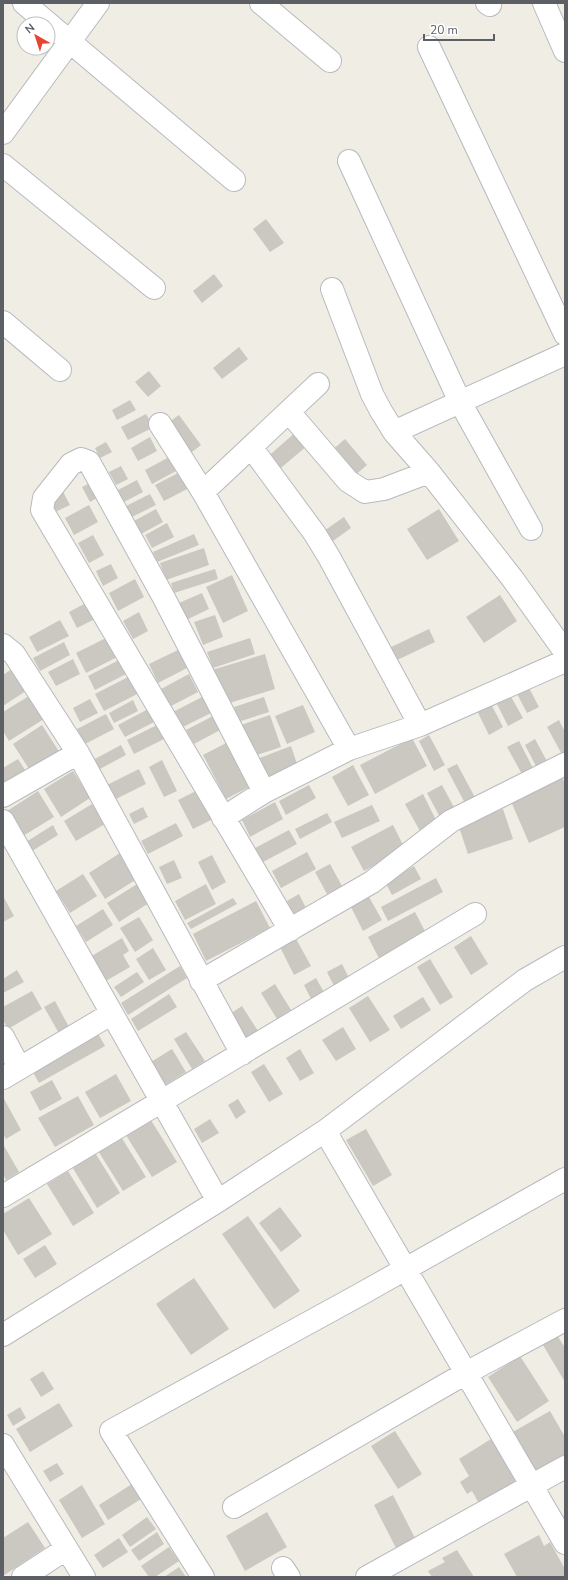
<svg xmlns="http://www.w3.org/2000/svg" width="568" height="1580" font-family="'Nunito Sans',sans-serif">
  <rect width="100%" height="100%" fill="#efede4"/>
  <!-- building -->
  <path fill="#cac8c1" d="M266 219 284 243 270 252 253 229Z
    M214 274 223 286 202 303 193 291Z
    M239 347 248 359 222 379 213 368Z
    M149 371 161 386 148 397 135 382Z
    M130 400 136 410 117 420 112 410Z
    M146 414 154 427 128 440 121 427Z
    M179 415 201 445 188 455 166 424Z
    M297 431 308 445 275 473 264 460Z
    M150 437 157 451 138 461 131 448Z
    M345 439 367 465 353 477 331 451Z
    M106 442 112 452 100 458 95 448Z
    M171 456 178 470 152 484 145 470Z
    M121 466 128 479 116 485 109 472Z
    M184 470 193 486 164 501 155 485Z
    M96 480 104 494 90 502 82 487Z
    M137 480 143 492 124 502 118 490Z
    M62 490 70 505 53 513 46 498Z
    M150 494 156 505 128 519 122 508Z
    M89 505 98 522 74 535 65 518Z
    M156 509 163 522 141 534 134 521Z
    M439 509 459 541 427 560 407 529Z
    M344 517 351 528 326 546 318 535Z
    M167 523 174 537 152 548 145 535Z
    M194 534 199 545 157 562 153 552Z
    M93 535 104 555 89 563 78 543Z
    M204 548 209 565 166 580 160 563Z
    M111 564 118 578 103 586 96 571Z
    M215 569 218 579 174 593 171 583Z
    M232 575 248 611 223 623 206 587Z
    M135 579 144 597 118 611 109 593Z
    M202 593 209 609 186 620 179 603Z
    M500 595 517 621 484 643 466 617Z
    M86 603 95 619 77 628 69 612Z
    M139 612 148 631 133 639 123 621Z
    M215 615 223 637 203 645 194 622Z
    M60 620 69 636 37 652 29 637Z
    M429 629 435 642 395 661 389 648Z
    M110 636 121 655 86 673 76 653Z
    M250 638 255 654 213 668 207 652Z
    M64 642 70 655 40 671 33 658Z
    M178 650 187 668 158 683 149 664Z
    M265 654 275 689 223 705 212 670Z
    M73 659 80 674 56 686 48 672Z
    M119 660 126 674 95 690 88 676Z
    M15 667 29 689 3 706V675Z
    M189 674 198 692 171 706 161 689Z
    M132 675 141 692 104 711 95 694Z
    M527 684 539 707 527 713 515 690Z
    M510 695 523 718 508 726 496 702Z
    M29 696 44 719 9 741 3 731V712Z
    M204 696 213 712 181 728 173 712Z
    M264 697 269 712 238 722 234 707Z
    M90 699 98 713 80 722 73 708Z
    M133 700 138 711 114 723 109 713Z
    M491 704 503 727 489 735 477 711Z
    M303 705 315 732 287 744 275 716Z
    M152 707 158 720 125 737 118 725Z
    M106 714 114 729 85 744 77 729Z
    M215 715 222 729 194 744 186 730Z
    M270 715 281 747 251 757 241 725Z
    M559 720 565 732V757L564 758 547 727Z
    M165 721 172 735 134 754 127 740Z
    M42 725 60 753 31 772 13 744Z
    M429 735 445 765 434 771 419 741Z
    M412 738 427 766 375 794 360 765Z
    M535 739 549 765 538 770 525 745Z
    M519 741 534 770 523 776 507 747Z
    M228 742 251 786 226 799 203 755Z
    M121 745 126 755 98 770 93 760Z
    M291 746 298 767 265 779 257 759Z
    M18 759 27 773 3 787V768Z
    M162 760 177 791 164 797 149 767Z
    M457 764 478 803 468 809 447 769Z
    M353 765 369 795 348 806 332 777Z
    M139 769 146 784 114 800 107 785Z
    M73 771 90 798 61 817 44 789Z
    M562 777 565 783V827L529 843 510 799Z
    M309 785 316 798 286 815 279 801Z
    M442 785 456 811 441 819 427 793Z
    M202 788 217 817 193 829 178 800Z
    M38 791 54 817 23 836 7 811Z
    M423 794 437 822 420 831 405 804Z
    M275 802 283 819 250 837 242 820Z
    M92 804 105 824 76 841 64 821Z
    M372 805 380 821 342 838 334 822Z
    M143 807 148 817 134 824 129 814Z
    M503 809 513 839 468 854 458 824Z
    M327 813 332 822 300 839 295 829Z
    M176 823 183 836 148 854 141 841Z
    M53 825 58 835 32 851 26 842Z
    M393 825 405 849 364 871 351 847Z
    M289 830 297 844 263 862 255 848Z
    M307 852 316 869 281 888 272 871Z
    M120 853 137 879 105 899 89 873Z
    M212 855 226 882 212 890 198 862Z
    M174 860 182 878 167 884 159 867Z
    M330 864 342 886 327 894 315 872Z
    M414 866 421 879 392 895 385 882Z
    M83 874 97 896 70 913 56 891Z
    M436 878 443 892 388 921 381 907Z
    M137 884 149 903 119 922 107 903Z
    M206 884 216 904 185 920 175 901Z
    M299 894 306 908 294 915 287 901Z
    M3 896 14 916 3 922Z
    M369 897 382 920 363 931 351 907Z
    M233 898 237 904 191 929 187 923Z
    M256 901 270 928 206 961 193 934Z
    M103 909 113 925 86 942 76 926Z
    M415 912 428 937 381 962 368 937Z
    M139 917 153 940 135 952 120 928Z
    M471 936 488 964 471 975 454 947Z
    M295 937 311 966 294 975 279 945Z
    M122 938 129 951 123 955 130 967 104 982 90 957Z
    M153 948 166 970 149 980 136 959Z
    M430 959 453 997 440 1005 417 967Z
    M342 964 349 978 334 986 327 972Z
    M180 966 187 978 128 1015 121 1003Z
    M17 970 24 982 3 993V979Z
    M137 972 144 982 121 997 114 987Z
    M316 978 325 994 312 1001 304 985Z
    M275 984 291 1010 277 1019 261 993Z
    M32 991 42 1009 8 1029 3 1020V1007Z
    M169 994 177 1007 138 1031 131 1019Z
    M368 996 390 1030 370 1042 349 1008Z
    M423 997 431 1010 401 1029 393 1016Z
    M55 1001 70 1029 60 1035 44 1007Z
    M242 1006 258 1031 242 1040 227 1016Z
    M343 1027 356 1049 336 1061 322 1040Z
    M96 1030 105 1046 39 1083 30 1067Z
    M186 1032 205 1061 192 1069 174 1039Z
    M172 1049 186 1072 165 1085 151 1062Z
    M300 1049 314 1073 300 1081 286 1058Z
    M264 1064 283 1094 269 1102 251 1072Z
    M116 1074 131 1101 100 1118 85 1092Z
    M52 1080 62 1099 40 1111 30 1092Z
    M78 1096 94 1125 55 1147 38 1118Z
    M3 1097 21 1130 6 1139 3 1134Z
    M238 1099 246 1112 236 1119 228 1105Z
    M149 1117 177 1162 152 1177 124 1132Z
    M210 1119 219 1133 202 1143 194 1129Z
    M366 1129 392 1175 373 1186 346 1140Z
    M120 1135 146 1177 123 1191 97 1149Z
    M3 1144 19 1172 6 1180 3 1174Z
    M94 1151 120 1193 97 1208 71 1165Z
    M68 1171 94 1213 73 1226 47 1184Z
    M29 1198 52 1234 18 1255 3 1230V1214Z
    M280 1207 302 1236 281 1252 259 1223Z
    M248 1216 300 1291 274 1309 222 1234Z
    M45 1245 57 1264 35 1278 23 1259Z
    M194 1278 229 1329 191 1355 156 1304Z
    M557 1335 565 1348V1382L540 1340Z
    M520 1356 549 1401 517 1422 488 1377Z
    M43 1371 54 1389 41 1397 30 1379Z
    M59 1403 73 1426 30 1452 16 1429Z
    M20 1407 26 1418 13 1426 7 1415Z
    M550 1411 565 1437V1458L536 1475 511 1433Z
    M395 1431 422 1474 398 1489 371 1446Z
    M491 1439 518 1484 481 1507 472 1491 467 1494 460 1482 469 1476 459 1459Z
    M57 1463 64 1474 50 1482 43 1471Z
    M132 1484 141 1499 108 1520 99 1505Z
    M82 1485 105 1524 82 1538 59 1500Z
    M393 1495 417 1542 398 1552 374 1505Z
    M267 1512 287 1547 245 1571 226 1536Z
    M147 1517 156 1529 130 1547 122 1535Z
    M28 1522 45 1548 3 1576V1538Z
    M157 1532 164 1544 139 1561 131 1550Z
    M539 1535 544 1546 550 1542 565 1569V1577H517L504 1554Z
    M119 1538 128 1552 103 1568 94 1555Z
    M169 1547 179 1561 155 1577H149L141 1566Z
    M457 1550 474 1577H432L428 1571 445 1562 442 1558Z
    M179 1567 186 1577H164Z"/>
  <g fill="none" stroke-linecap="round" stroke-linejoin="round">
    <!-- minor casing -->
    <g stroke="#b7babe" stroke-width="24">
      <path id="minor" d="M24 3 234 180
        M261 3 330 61
        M487 3 490 5
        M544 3 565 51
        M429 47 565 334
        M3 133 98 3
        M349 161 460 402 531 529
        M3 165 154 288
        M332 289 372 394 381 411 394 432 429 472 512 578 565 652
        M3 322 60 370
        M289 412 348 481 365 492 384 489 429 472
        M160 424 203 492 349 749
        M394 432 565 354
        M251 447 315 534 329 557 420 725
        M203 492 318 384
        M3 645 14 654 78 753 242 1054
        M264 792 164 598 89 462 81 459 71 464 44 498 42 510 290 930
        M3 796 78 753
        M223 818 264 792 349 749 420 725 565 661
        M3 821 218 1201
        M201 981 372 882 451 821 565 764
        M3 1037 19 1067
        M3 1078 111 1014
        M325 1131 565 1543
        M3 1196C160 1101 318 1008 475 914
        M3 1335 218 1201 325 1131 525 980 565 957
        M3 1445 84 1577
        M234 1507 466 1373 565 1320
        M283 1568 289 1577
        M23 1577 66 1549
        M203 1577 111 1431 361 1294 565 1179
        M367 1577 565 1467"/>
    </g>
    <!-- minor -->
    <use href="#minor" stroke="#fff" stroke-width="22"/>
  </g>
  <!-- border -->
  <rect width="568" height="1580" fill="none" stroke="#5c6065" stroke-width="8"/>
  <!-- north arrow -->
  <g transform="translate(36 36) rotate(321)"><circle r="19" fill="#ffffff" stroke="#bebfc1"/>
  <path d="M0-3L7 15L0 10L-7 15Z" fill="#e94430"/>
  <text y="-6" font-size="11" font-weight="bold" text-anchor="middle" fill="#5c6065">N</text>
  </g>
  <!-- scale -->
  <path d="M424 34v6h70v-6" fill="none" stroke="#5c6065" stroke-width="2"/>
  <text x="430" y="34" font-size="12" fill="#5c6065" stroke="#ffffff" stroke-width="3" paint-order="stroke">20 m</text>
</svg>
